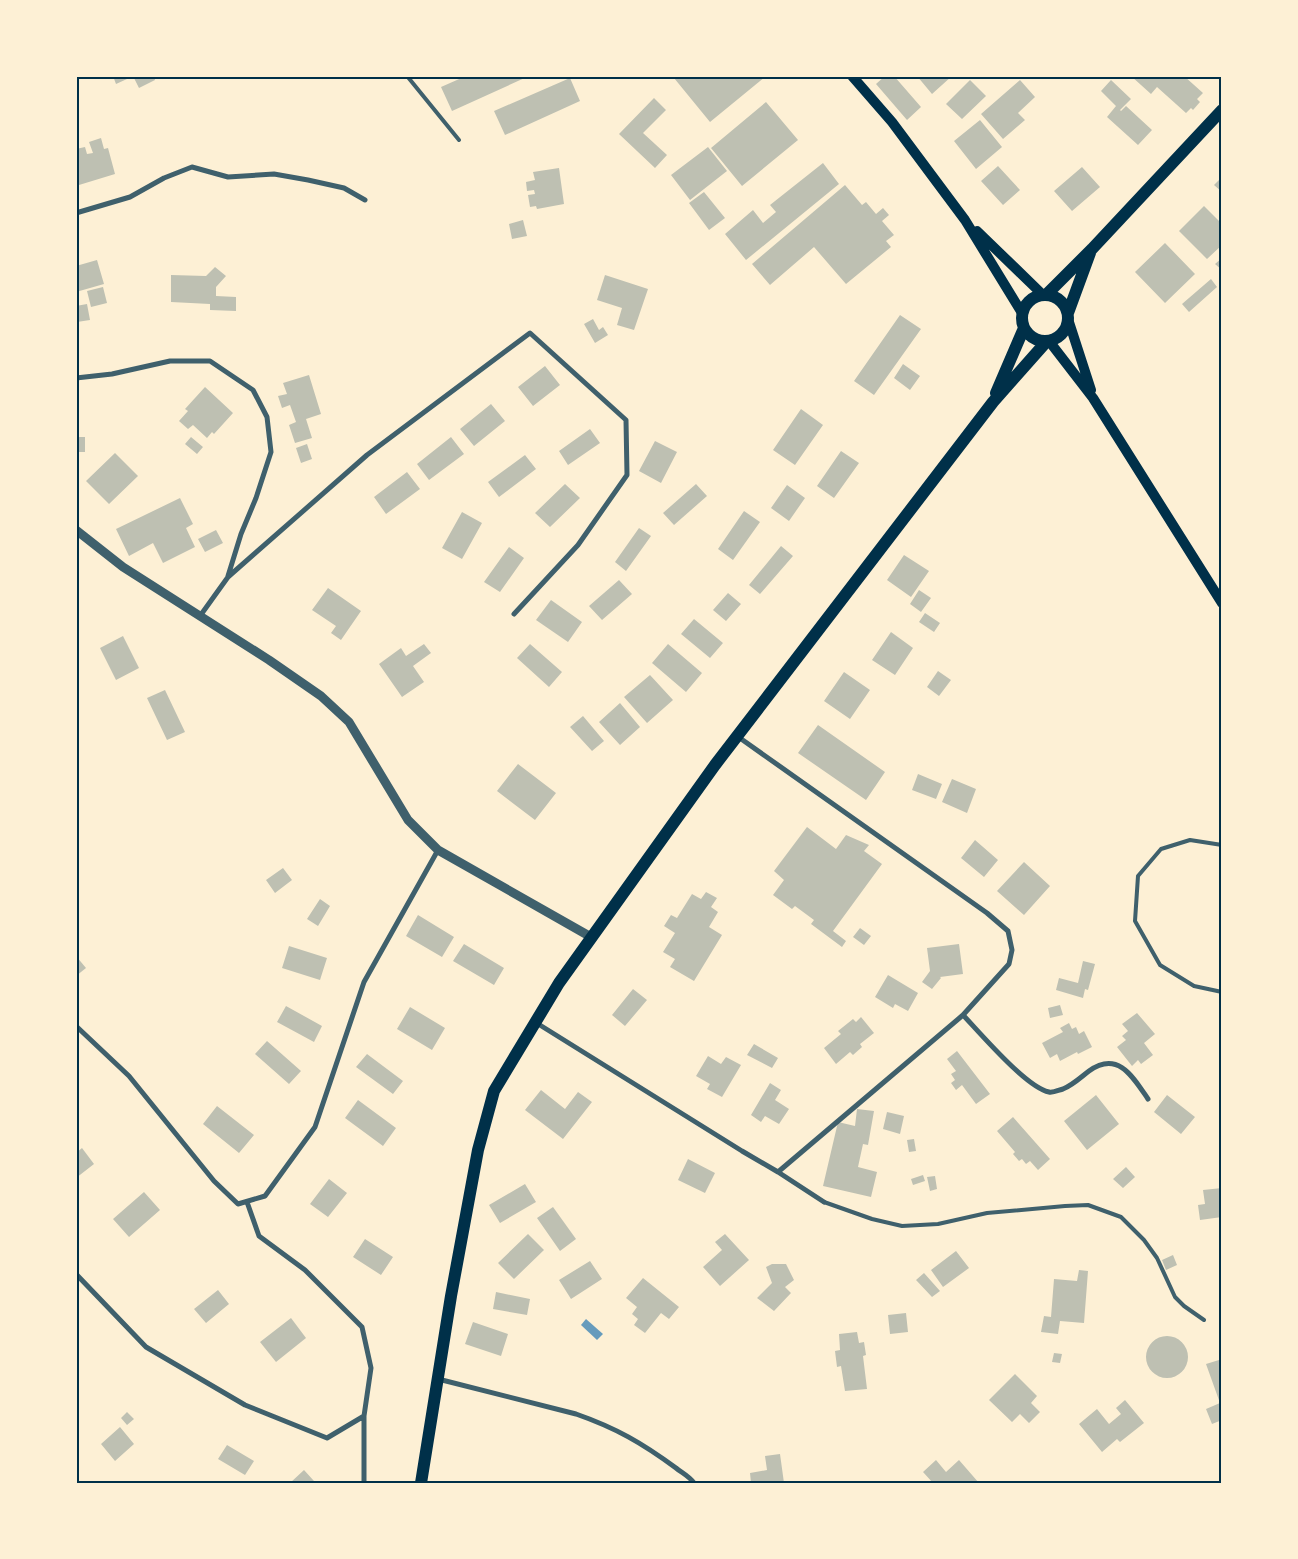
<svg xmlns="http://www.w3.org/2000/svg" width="1298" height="1559" font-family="Rubik,sans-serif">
  <rect width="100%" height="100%" fill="#fdf0d5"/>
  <!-- water -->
  <path fill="#669bbc" d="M586 1319 603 1334 597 1340 581 1325Z"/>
  <!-- building -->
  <path fill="#bec0b2" d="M113 76H126L127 79 116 84Z
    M133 76H154L155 80 139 88Z
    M466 76H529L452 111 441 87Z
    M677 76H766L710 122 674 78Z
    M885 76H894L921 107 907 120 876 84Z
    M917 76H952L932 94Z
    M1131 76H1184L1203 93 1197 99 1200 102 1193 110 1191 108 1186 113 1157 87 1151 94Z
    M570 78 580 101 505 135 494 111Z
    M970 80 986 96 962 119 946 104Z
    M1020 80 1035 97 1018 113 1025 120 1003 139 981 114Z
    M1111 80 1131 99 1120 110 1121 111 1126 106 1152 130 1138 145 1107 117 1116 106 1101 91Z
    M654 98 666 110 643 133 667 155 655 168 619 134Z
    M766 102 798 140 742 186 711 148Z
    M980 120 1002 147 976 169 954 141Z
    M101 138 104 149 108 148 115 174 79 185 76 177V149L85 147 87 154 93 153 89 142Z
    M708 147 727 171 690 200 671 175Z
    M823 163 839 184 746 260 725 234 753 210 763 223 776 212 770 205Z
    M998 166 1020 190 1003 205 981 181Z
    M1082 167 1100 187 1072 211 1054 191Z
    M559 168 564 204 537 209 536 206 530 207 528 195 535 194 534 190 527 191 526 182 535 180 533 172Z
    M1222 177V192L1214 185Z
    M845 185 862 205 866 202 876 214 883 208 889 215 882 221 894 235 886 241 891 247 846 284 814 247 770 285 752 264Z
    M704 192 725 218 709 230 689 203Z
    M1204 206 1222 224V245L1207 259 1179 231Z
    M523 220 527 236 512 239 509 224Z
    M1165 243 1195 274 1165 303 1135 272Z
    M1222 258V270L1215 264Z
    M97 260 104 284 76 292V266Z
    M215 267 226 276 216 287V296L236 297V311L210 310V304L171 302V275L206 276Z
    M605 275 648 289 634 330 617 325 622 308 597 300Z
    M1211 279 1217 287 1189 312 1182 304Z
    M103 287 107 303 91 307 87 291Z
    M87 304 90 320 77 322 76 306Z
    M900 315 921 329 874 395 854 381Z
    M593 319 599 330 603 327 608 335 595 343 584 324Z
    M903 364 920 376 910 390 894 378Z
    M545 366 560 385 533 406 518 387Z
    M309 375 321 414 306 419 312 438 295 443 289 425 296 422 290 405 282 408 278 396 287 394 283 383Z
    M205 387 233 413 214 434 212 432 207 438 193 425 188 429 179 421 188 411 185 409Z
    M491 404 505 421 474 446 460 429Z
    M801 409 823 425 795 465 773 450Z
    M590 429 600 443 568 465 559 451Z
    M76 437H85V452H76Z
    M191 437 203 447 197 454 185 444Z
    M451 437 464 454 429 480 417 464Z
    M655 441 677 452 661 483 639 471Z
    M307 444 312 459 301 463 296 448Z
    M841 451 859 463 834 498 817 486Z
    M115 453 138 476 109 504 86 481Z
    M525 455 536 469 499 497 488 482Z
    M407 472 420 489 386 514 374 497Z
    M565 484 580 498 550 527 535 513Z
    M696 484 707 496 674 525 663 513Z
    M787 485 805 498 789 521 771 508Z
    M180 498 193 524 186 528 195 547 163 563 153 543 129 556 116 529Z
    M744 511 760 522 733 560 718 549Z
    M462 512 482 523 462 559 442 548Z
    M639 528 651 536 626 571 615 562Z
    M216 530 223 543 205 552 198 539Z
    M781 546 793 556 760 594 749 585Z
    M509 547 524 558 500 592 484 582Z
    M904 555 929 571 911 597 887 580Z
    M619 580 632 594 602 620 589 606Z
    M328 588 361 611 341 640 331 633 336 626 312 610Z
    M919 590 931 598 921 612 910 604Z
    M728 593 741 604 726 621 713 610Z
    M551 600 582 622 568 642 536 620Z
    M925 613 940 623 934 632 919 622Z
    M694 619 723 643 710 658 681 634Z
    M891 632 913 648 895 675 872 660Z
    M123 636 139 668 116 680 100 648Z
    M424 644 431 653 413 666 424 682 402 697 379 664 401 648 406 656Z
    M530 644 562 672 549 687 517 658Z
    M668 644 702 673 686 692 652 663Z
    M938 671 951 680 939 696 927 687Z
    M844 672 870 690 850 719 824 701Z
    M650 675 673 700 647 723 624 697Z
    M165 690 185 732 167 740 147 698Z
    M620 703 640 727 620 745 599 722Z
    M583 716 604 741 592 751 570 727Z
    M818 725 885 772 866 800 798 753Z
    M518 764 556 793 535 820 497 791Z
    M918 774 942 784 936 799 912 790Z
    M952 779 976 789 967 813 942 802Z
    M807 827 836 849 846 835 869 845 864 851 882 864 833 931 846 941 842 947 811 924 814 920 795 906 792 909 773 895 784 880 774 871Z
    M975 840 998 860 984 877 961 858Z
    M1024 862 1050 886 1024 915 997 891Z
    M283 868 292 880 275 893 266 880Z
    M706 892 717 898 711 907 718 912 709 927 722 935 694 981 670 967 675 959 663 952 675 933 664 926 671 915 677 918 692 894 701 899Z
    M320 899 330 906 318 926 307 919Z
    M418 915 454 937 442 957 406 936Z
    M860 928 871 936 864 945 853 937Z
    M464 944 504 968 494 985 453 961Z
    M959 944 963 974 940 977 941 978 932 989 922 982 930 971 927 948Z
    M289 946 327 958 320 980 282 968Z
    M76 956 86 968 76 976Z
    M1083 961 1095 964 1088 990 1085 989 1083 998 1056 990 1059 978 1078 983Z
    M888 975 918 993 908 1011 895 1004 893 1008 875 997Z
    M633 989 647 1000 625 1026 612 1015Z
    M1060 1005 1063 1015 1050 1018 1048 1008Z
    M286 1006 322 1026 314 1042 277 1022Z
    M410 1007 445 1028 432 1050 397 1029Z
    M1137 1013 1155 1034 1144 1043 1153 1055 1141 1064 1138 1060 1132 1066 1117 1047 1126 1040 1122 1036 1128 1031 1122 1024Z
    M861 1017 874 1033 860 1044 862 1047 853 1055 850 1052 836 1064 824 1048 841 1034 838 1031 853 1019 856 1022Z
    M1069 1023 1072 1029 1076 1027 1079 1034 1084 1031 1092 1047 1078 1054 1077 1052 1060 1061 1057 1054 1050 1058 1042 1043 1063 1032 1060 1028Z
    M267 1041 301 1071 289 1084 255 1054Z
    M754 1044 778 1058 772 1068 747 1055Z
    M957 1051 990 1094 976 1104 962 1085 956 1090 951 1083 955 1080 951 1074 956 1071 947 1059Z
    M367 1054 403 1081 393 1094 356 1067Z
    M708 1056 721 1064 726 1057 741 1065 722 1097 707 1089 710 1084 696 1076Z
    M770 1083 781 1090 775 1100 789 1109 779 1124 765 1116 761 1122 751 1115Z
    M541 1090 565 1109 578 1092 592 1102 563 1139 525 1110Z
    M1096 1095 1119 1124 1087 1150 1064 1121Z
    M1167 1095 1195 1117 1181 1134 1154 1112Z
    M358 1100 396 1128 383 1146 345 1118Z
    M217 1106 254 1135 239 1153 203 1124Z
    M857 1109 874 1111 868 1145 863 1144 858 1167 877 1172 871 1197 823 1186 838 1122 855 1126Z
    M887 1112 904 1116 900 1134 883 1129Z
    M1013 1117 1050 1159 1038 1170 1030 1161 1026 1164 1022 1159 1019 1161 1013 1154 1015 1152 997 1131Z
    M914 1139 916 1151 909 1152 907 1140Z
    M82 1148 94 1164 76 1178V1153Z
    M688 1159 715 1173 705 1193 678 1180Z
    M1126 1167 1135 1177 1123 1188 1113 1179Z
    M923 1175 925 1181 913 1185 911 1179Z
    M935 1176 937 1189 930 1191 927 1177Z
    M329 1179 347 1193 328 1217 310 1204Z
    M525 1184 536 1202 500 1223 489 1205Z
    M1222 1188V1217L1200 1220 1198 1205 1205 1204 1203 1190Z
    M144 1192 160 1210 129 1237 113 1219Z
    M553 1207 576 1239 560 1251 537 1218Z
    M528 1234 544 1250 514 1279 498 1263Z
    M725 1234 749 1260 720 1286 703 1267 722 1250 715 1242Z
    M365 1239 393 1257 381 1275 353 1257Z
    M956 1251 969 1268 943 1287 931 1270Z
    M1173 1255 1177 1265 1166 1270 1162 1260Z
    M590 1261 602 1279 571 1299 559 1280Z
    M772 1264H786L794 1280 785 1287 791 1293 774 1311 757 1298 772 1283 766 1267Z
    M1079 1270 1088 1271 1084 1323 1060 1321 1058 1334 1041 1332 1044 1316 1051 1317 1054 1279 1077 1281Z
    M924 1273 940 1291 932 1297 916 1280Z
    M643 1278 679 1307 669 1319 661 1313 645 1333 634 1325 638 1319 632 1314 637 1307 626 1298Z
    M218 1290 229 1304 206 1323 194 1309Z
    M496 1292 530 1299 527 1315 493 1309Z
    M906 1313 908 1332 890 1334 888 1315Z
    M291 1318 306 1338 276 1362 260 1342Z
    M473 1322 508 1334 501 1356 465 1344Z
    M857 1332 859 1343 864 1342 866 1355 863 1356 867 1389 845 1391 841 1366 837 1367 835 1351 840 1350 839 1334Z
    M1146 1357a21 21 0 1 1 42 0a21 21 0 1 1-42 0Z
    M1054 1353 1062 1354 1060 1363 1052 1362Z
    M1219 1360 1222 1367V1420L1212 1424 1206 1409 1220 1403 1206 1364Z
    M1015 1374 1037 1396 1031 1403 1040 1412 1029 1423 1020 1414 1012 1422 989 1400Z
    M1125 1400 1144 1423 1120 1442 1117 1439 1102 1452 1079 1424 1097 1409 1109 1424 1121 1414 1116 1408Z
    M127 1412 134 1419 127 1425 121 1418Z
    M120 1427 134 1444 115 1461 101 1444Z
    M227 1445 254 1461 245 1475 218 1459Z
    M780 1454 784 1483H751L750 1473 767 1470 765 1456Z
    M936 1460 946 1472 959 1460 979 1483H933L923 1472Z
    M304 1470 314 1481 312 1483H290Z"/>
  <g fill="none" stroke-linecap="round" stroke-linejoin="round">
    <!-- service -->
    <path stroke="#3f606c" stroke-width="4" d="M407 76 459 140
      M1222 845 1190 840 1161 849 1138 876 1135 921 1160 965 1194 986 1222 992
      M824 1202 872 1219 902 1226 938 1224 987 1213 1065 1206 1088 1205 1121 1217 1144 1240 1157 1258 1175 1297 1184 1306 1204 1320"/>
    <!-- minor -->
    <path stroke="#3f606c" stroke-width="5" d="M1220 76 1222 78
      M76 213 130 197 164 178 192 167 228 177 274 174 308 180 344 188 365 200
      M76 378 112 374 170 361H210L253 390 267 417 271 452 256 498 241 534 228 576
      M200 616 228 577 367 455 530 333 626 420 627 475 578 545 514 614
      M737 736 987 913 1008 931 1012 950 1009 964 963 1015 778 1172
      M963 1015C981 1034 1026 1087 1049 1092 1053 1093 1059 1090 1063 1089 1073 1085 1081 1077 1089 1071 1118 1050 1133 1077 1148 1099
      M535 1022 742 1151 778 1172 824 1202
      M76 1026 129 1076 214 1181 238 1204 265 1196 315 1127 364 982 438 850
      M76 1274 146 1347 245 1405 327 1438 364 1416 371 1368 362 1327 305 1270 259 1236 247 1202
      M438 1379 576 1414C616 1428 642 1443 676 1468 682 1473 689 1476 694 1483
      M364 1416V1483"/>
    <!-- tertiary -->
    <path stroke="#3f606c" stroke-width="9" d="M76 530 123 567 269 660 321 696 349 722 408 820 438 850 591 937"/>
    <!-- secondary -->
    <path stroke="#003049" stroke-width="10" d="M852 76 892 122 965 220 1022 313
      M977 231 1043 295
      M1068 319 1091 390
      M1049 341 1093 398 1222 603"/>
    <!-- trunk -->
    <path stroke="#003049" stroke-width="12" d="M1022 318a23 23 0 1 1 46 0a23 23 0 1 1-46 0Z
      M1046 295 1092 249 1222 110
      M1068 313 1090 253
      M996 393 1024 328
      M421 1483 451 1296 478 1150 494 1091 559 983 715 765 993 402 1047 341"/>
  </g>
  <!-- border -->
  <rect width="1298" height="1559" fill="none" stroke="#fdf0d5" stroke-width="155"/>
  <rect x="78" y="78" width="1142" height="1404" fill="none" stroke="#003049" stroke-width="2"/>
</svg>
